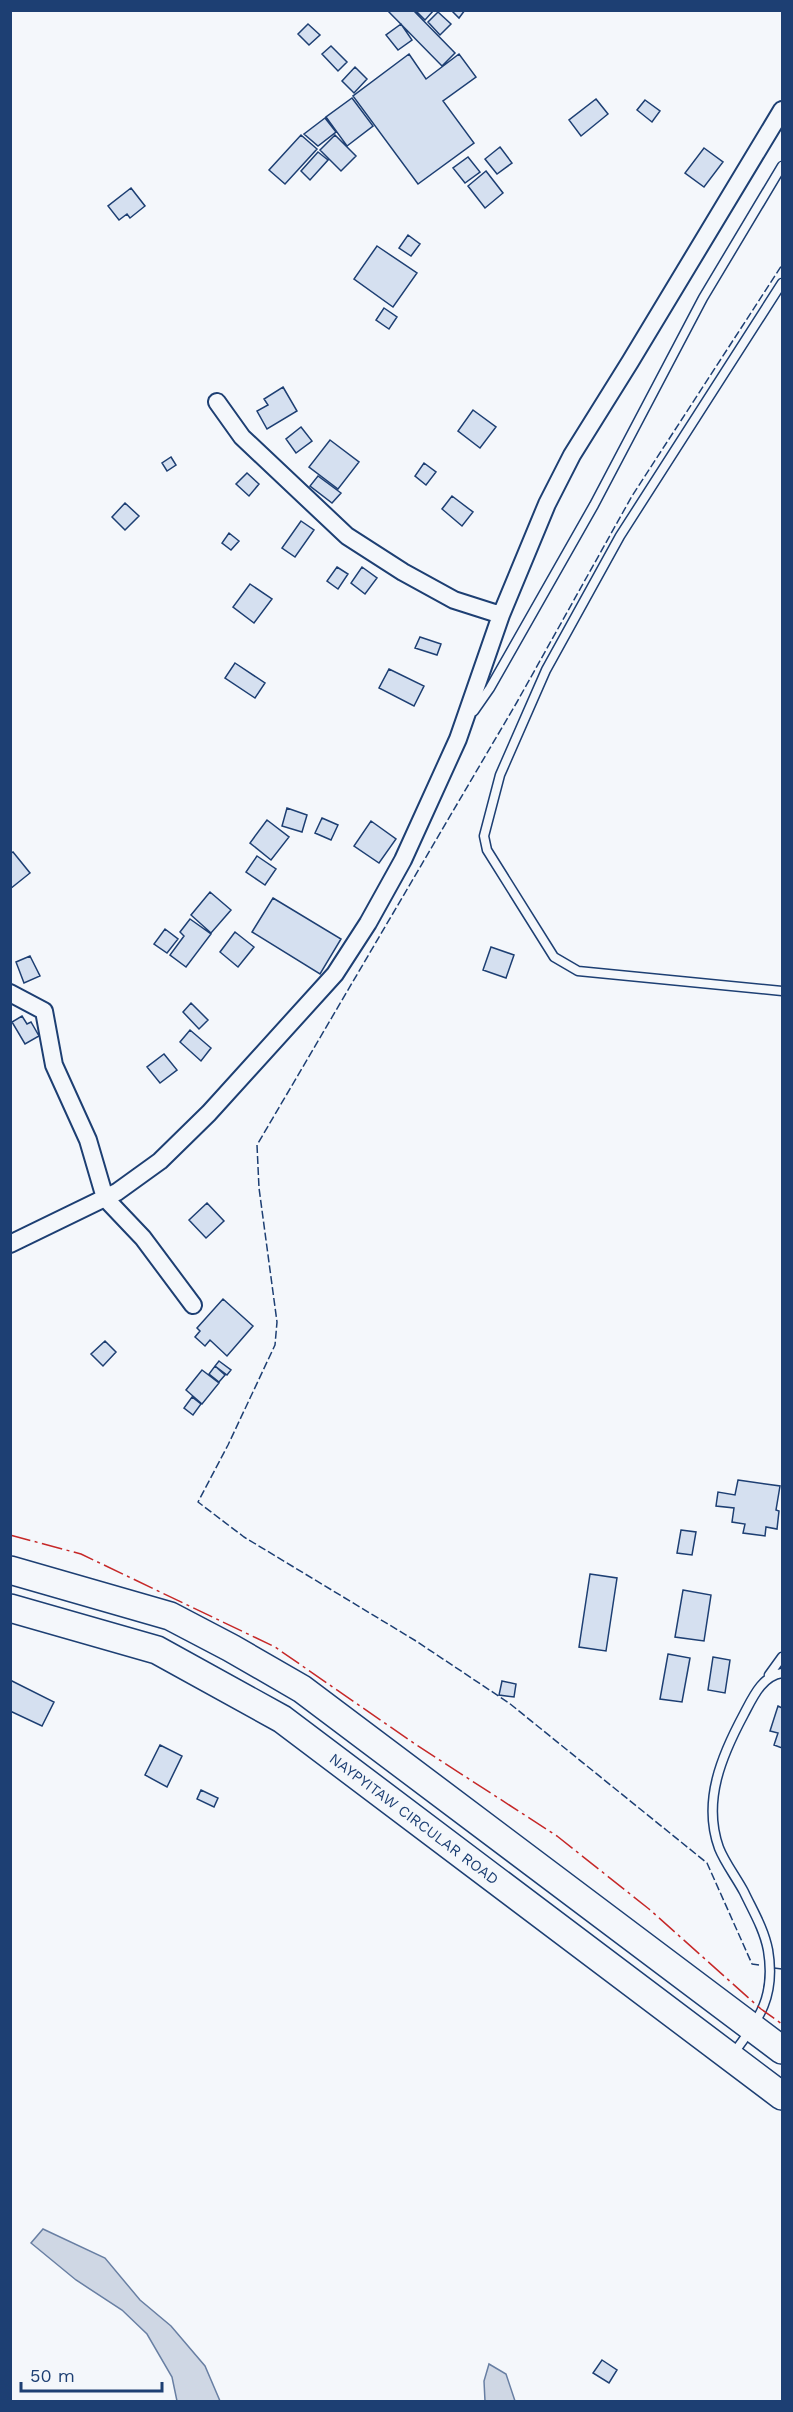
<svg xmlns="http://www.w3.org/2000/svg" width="793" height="2412" font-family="'Work Sans',sans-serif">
  <rect width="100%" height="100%" fill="#f4f7fb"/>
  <!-- water -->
  <path fill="#cfd7e4" stroke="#687fa3" stroke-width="1.5" d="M43 2229 105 2258 140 2300 171 2326 205 2366 220 2401H177L172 2377 147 2334 122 2310 76 2280 31 2243Z
    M489 2364 506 2374 515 2401H485L484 2381Z"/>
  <!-- building -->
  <path fill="#d5e0f0" stroke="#1d3f73" stroke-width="1.5" d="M387 10H413L455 53 442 66Z
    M415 10H434L425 20Z
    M451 10H465L459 18Z
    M438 12 451 24 440 35 428 22Z
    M308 24 320 35 309 45 298 34Z
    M401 24 412 40 398 50 386 35Z
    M331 46 347 62 338 71 322 54Z
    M409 54 426 79 459 54 476 77 443 101 474 143 418 184 353 96Z
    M355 67 367 79 354 93 342 81Z
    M352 98 373 126 347 146 326 117Z
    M596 99 608 114 581 136 569 120Z
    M645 100 660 111 652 122 637 110Z
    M325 118 336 132 318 146 304 134Z
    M301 135 317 149 285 184 269 170Z
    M335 135 356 156 341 171 320 150Z
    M500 147 512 163 497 174 485 159Z
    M704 148 723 162 704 187 685 173Z
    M318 152 328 160 310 180 301 171Z
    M468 157 480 172 465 183 453 168Z
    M486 171 503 193 485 208 468 186Z
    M131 188 145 206 130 218 127 214 119 220 108 206Z
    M408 235 420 244 411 256 399 248Z
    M377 246 417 273 393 307 354 279Z
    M384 308 397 317 389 329 376 320Z
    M283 387 297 411 267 429 257 411 268 405 264 399Z
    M473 410 496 427 480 448 458 431Z
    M301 427 312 441 296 453 286 439Z
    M330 440 359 462 338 489 309 467Z
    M171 457 176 465 167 471 162 463Z
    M424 463 436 472 426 485 415 476Z
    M247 473 259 484 249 496 236 484Z
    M318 476 341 493 332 503 310 486Z
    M452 496 473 512 462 526 442 509Z
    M125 503 139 516 125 530 112 517Z
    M301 521 314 530 295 557 282 548Z
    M229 533 239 541 231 550 222 543Z
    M337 567 348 574 338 589 327 581Z
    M362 567 377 578 365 594 351 583Z
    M250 584 272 599 254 623 233 607Z
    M420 637 441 644 437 655 415 648Z
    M235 663 265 683 255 698 225 678Z
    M389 669 424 686 414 706 379 688Z
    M287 808 307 815 302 832 282 826Z
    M322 818 338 825 331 840 315 833Z
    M267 820 289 837 271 860 250 843Z
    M371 821 396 839 379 863 354 846Z
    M13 852 30 873 10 889V854Z
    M257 856 276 869 265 885 246 872Z
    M210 892 231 910 211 933 191 915Z
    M273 898 341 939 320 974 252 932Z
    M190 919 211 934 186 967 170 955 184 936 180 932Z
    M165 929 178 939 167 953 154 944Z
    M235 932 254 947 238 967 220 952Z
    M491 947 514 955 506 978 483 970Z
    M30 956 40 976 24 983 16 962Z
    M191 1003 208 1020 199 1029 183 1012Z
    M22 1016 27 1024 31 1022 39 1036 25 1044 12 1022Z
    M190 1030 211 1048 201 1061 180 1042Z
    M164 1054 177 1070 160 1083 147 1067Z
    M207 1203 224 1221 206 1238 189 1220Z
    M223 1299 253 1326 227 1356 210 1340 205 1346 195 1337 200 1331 197 1328Z
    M105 1341 116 1352 103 1366 91 1354Z
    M219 1361 231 1370 227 1375 215 1366Z
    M215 1366 225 1375 219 1382 209 1374Z
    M202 1370 219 1383 202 1404 186 1390Z
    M192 1397 201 1404 193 1415 184 1408Z
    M738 1480 780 1486 776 1510 779 1511 777 1529 766 1527 765 1536 743 1533 745 1524 732 1522 734 1508 716 1506 718 1492 735 1495Z
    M681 1530 696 1532 692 1555 677 1553Z
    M590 1574 617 1578 606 1651 579 1647Z
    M683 1590 711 1595 704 1641 675 1637Z
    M668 1654 690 1658 682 1702 660 1699Z
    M713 1657 730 1660 725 1693 708 1690Z
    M10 1680 54 1702 42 1726 10 1711Z
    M502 1681 516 1684 514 1697 499 1695Z
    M778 1706 782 1708V1748L774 1745 778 1733 770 1731Z
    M160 1745 182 1756 167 1787 145 1775Z
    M201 1790 218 1798 214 1807 197 1799Z
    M602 2360 617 2370 609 2383 593 2373Z"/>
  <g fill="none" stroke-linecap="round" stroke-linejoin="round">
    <!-- service casing -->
    <g stroke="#1d3f73" stroke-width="11">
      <path id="service" d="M782 283 620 536 546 670 500 775 484 836 487 850 554 957 578 971 782 991
        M474 711 490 688 594 505 703 298 782 166
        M769 1675 782 1657
        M733 2054C759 2019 776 1997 768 1950 764 1929 753 1911 744 1892 736 1877 725 1863 719 1848 702 1801 722 1755 744 1714 753 1697 762 1676 782 1673"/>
    </g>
    <!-- minor casing -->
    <g stroke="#1d3f73" stroke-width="20">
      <path id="minor" d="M217 402 242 437 347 536 403 572 454 600 501 615
        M10 993 44 1011 54 1065 88 1140 105 1198 143 1238 193 1305
        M10 1244 117 1192 160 1161 209 1113 335 974 368 923 403 860 458 739 501 615 547 504 572 455 630 362 782 110"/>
    </g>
    <!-- primary casing -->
    <g stroke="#1d3f73" stroke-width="30">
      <path id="primary" d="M10 1570 170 1616 231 1648 302 1689 782 2050
        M10 1608 157 1650 282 1719 782 2096"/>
    </g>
    <!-- service -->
    <use href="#service" stroke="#f4f7fb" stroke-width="8"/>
    <!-- minor -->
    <use href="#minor" stroke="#f4f7fb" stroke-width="16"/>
    <!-- primary -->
    <use href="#primary" stroke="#f4f7fb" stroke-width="27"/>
    <!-- fence -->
    <path stroke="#1d3f73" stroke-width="1.5" stroke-dasharray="8 3" stroke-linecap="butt" d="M759 1965 752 1964 707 1863 509 1703 416 1641 244 1537 198 1502 228 1445 275 1345 277 1322 259 1188 257 1145 517 702 632 496 782 265
      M774 1968 782 1969"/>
    <!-- power -->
    <path stroke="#c62828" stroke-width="1.5" stroke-dasharray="21 4.5 3 4.5" stroke-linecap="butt" d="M10 1535 81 1554 275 1647 415 1744 557 1836 649 1909 761 2009 782 2024"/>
  </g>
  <g text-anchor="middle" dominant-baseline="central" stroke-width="4.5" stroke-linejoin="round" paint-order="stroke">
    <!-- street labels -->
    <g font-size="15" fill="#1d3f73" stroke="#f4f7fb">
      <text transform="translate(414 1819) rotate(37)">NAYPYITAW CIRCULAR ROAD</text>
    </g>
  </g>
  <!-- border -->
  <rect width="793" height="2412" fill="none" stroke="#1d3f73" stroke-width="24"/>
  <!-- scale -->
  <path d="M21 2382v9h141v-9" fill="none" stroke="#1d3f73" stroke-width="3"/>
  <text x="30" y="2382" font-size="18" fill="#1d3f73" stroke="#f4f7fb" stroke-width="4.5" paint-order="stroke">50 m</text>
</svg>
